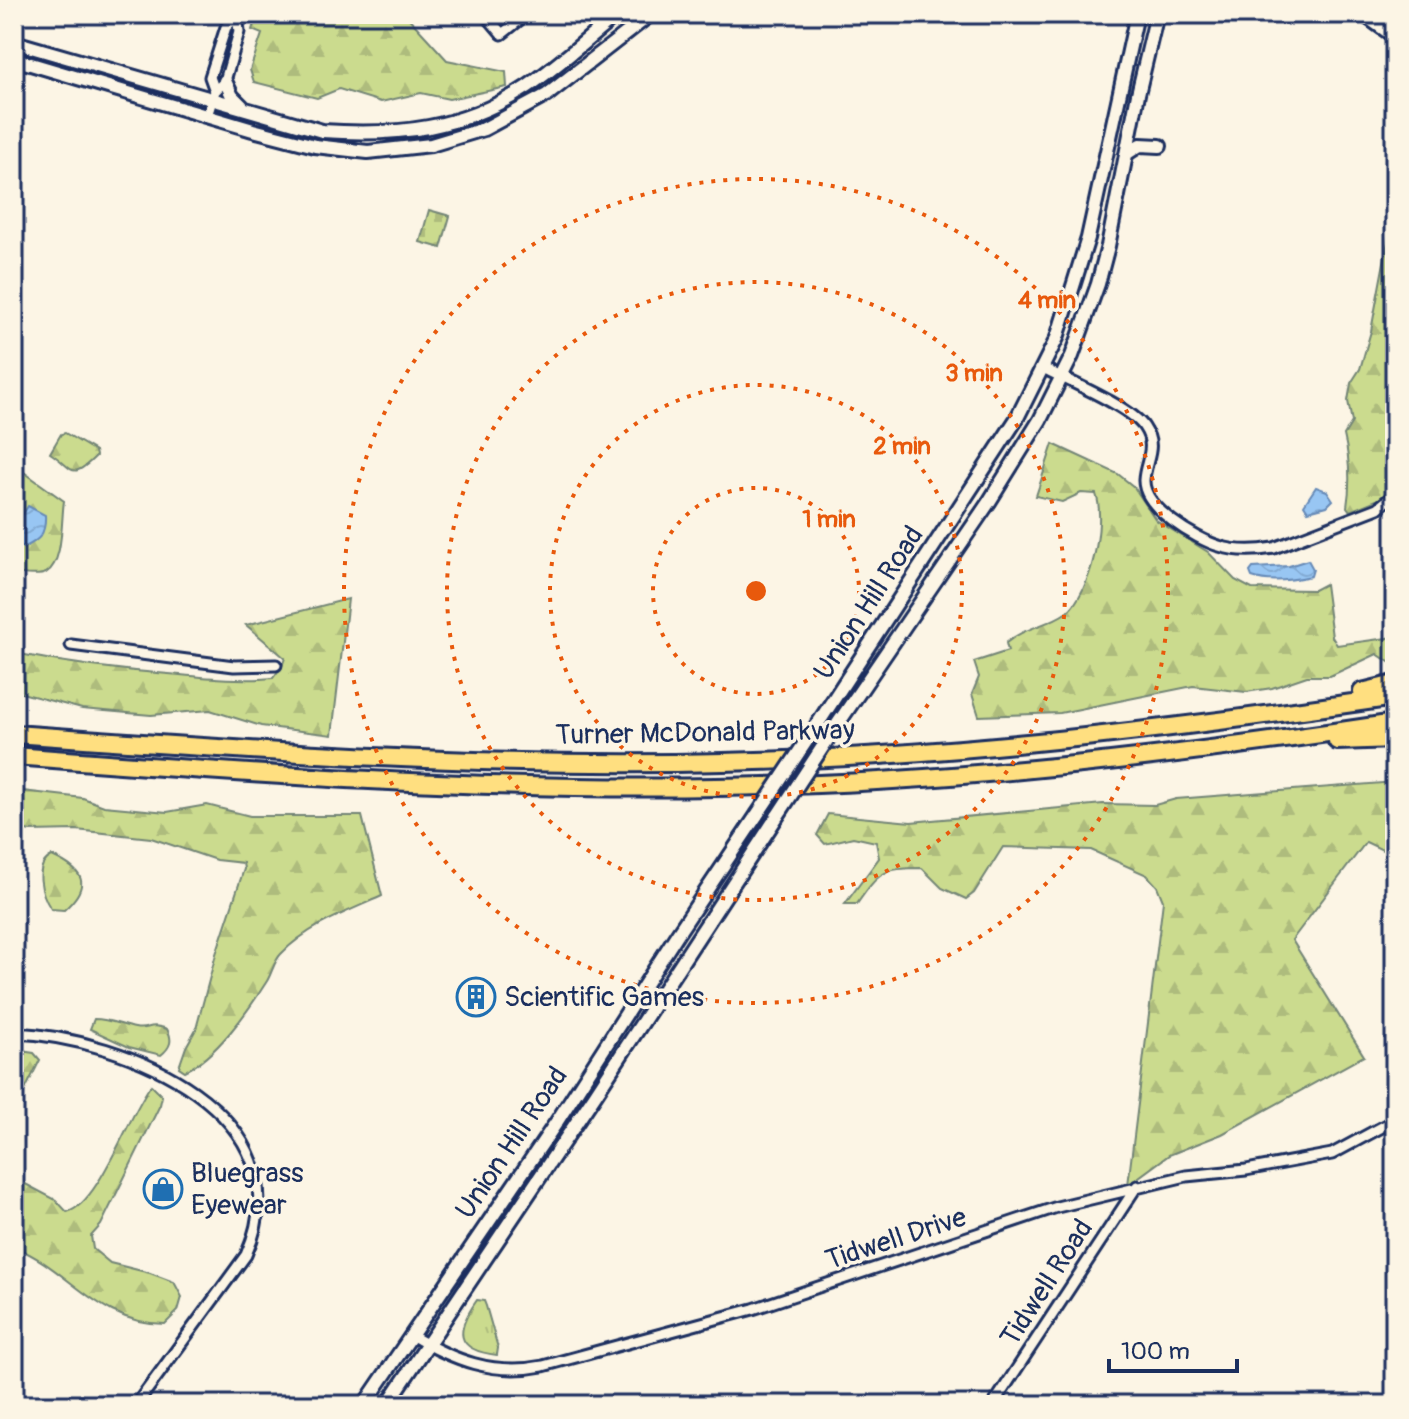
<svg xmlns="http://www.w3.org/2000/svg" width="1409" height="1419" font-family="Pangolin,sans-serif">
  <defs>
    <pattern id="grass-tufts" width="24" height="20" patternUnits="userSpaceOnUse" patternTransform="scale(2)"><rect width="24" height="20" fill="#cbdb8e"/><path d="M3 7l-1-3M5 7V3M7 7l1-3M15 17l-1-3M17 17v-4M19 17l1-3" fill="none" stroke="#aebc7d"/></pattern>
    <pattern id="forest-firs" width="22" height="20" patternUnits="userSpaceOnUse" patternTransform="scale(2)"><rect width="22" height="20" fill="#cbdb8e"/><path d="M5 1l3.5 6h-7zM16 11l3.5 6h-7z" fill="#aebc7d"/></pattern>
    <pattern id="cemetery-stones" width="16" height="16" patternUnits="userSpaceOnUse" patternTransform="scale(2)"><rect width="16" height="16" fill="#cbdb8e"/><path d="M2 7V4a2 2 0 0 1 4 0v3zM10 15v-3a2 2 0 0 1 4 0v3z" fill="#aebc7d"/></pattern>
    <pattern id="water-waves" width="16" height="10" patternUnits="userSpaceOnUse" patternTransform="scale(2)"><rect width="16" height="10" fill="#98c6f3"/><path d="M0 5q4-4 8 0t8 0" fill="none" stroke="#82aad3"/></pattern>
  </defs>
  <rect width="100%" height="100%" fill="#fcf5e5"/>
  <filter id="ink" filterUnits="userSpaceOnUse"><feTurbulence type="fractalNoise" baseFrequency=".0125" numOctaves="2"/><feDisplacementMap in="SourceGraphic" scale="16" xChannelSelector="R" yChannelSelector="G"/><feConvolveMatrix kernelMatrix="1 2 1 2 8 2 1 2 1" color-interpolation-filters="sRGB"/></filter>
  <g filter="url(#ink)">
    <!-- grass -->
    <path fill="url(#grass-tufts)" stroke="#738576" stroke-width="2" d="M477 1300 484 1301 486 1306 498 1348 497 1355C453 1350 456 1330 477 1300Z"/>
    <!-- forest -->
    <path fill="url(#forest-firs)" stroke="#738576" stroke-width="2" d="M257 14H405L447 60 506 72 507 87 449 99 421 93 381 102 339 89 317 98 254 82 250 70 262 34 252 30Z
      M1395 204V483L1384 497 1350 511 1347 507C1351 482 1350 460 1344 435L1352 422 1348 401 1351 383 1360 369 1371 331Z
      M65 433 95 451 96 456C70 482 74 468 50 453L61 434Z
      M1053 444 1118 474 1134 487 1156 520 1208 552 1235 580 1252 589 1314 590 1325 584 1332 637 1337 645 1395 637V666L1377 654 1330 676H1307L1272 688 1246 692 1193 686 1060 713 979 716 972 694 979 677 974 662 1008 651 1006 643C1024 627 1048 626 1067 612 1091 592 1106 522 1096 494L1081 493 1062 502 1036 496Z
      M14 465 64 501C61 518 64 563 46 573 38 577 23 574 14 573V494L18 481 14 477Z
      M348 599 332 735 261 726 210 710 151 715 82 709 14 691V653C69 664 124 671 180 675 211 678 242 681 273 678L282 666 285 658 246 625Z
      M1395 782V856L1366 842 1292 940 1364 1056 1222 1134 1169 1155 1128 1185 1163 901 1157 886 1147 875 1091 850 1003 847 974 893 966 899 942 888 922 868C883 868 879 872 857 904H845L879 858 876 842 853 837 825 844 817 835 828 814 911 822 1103 804 1155 805 1176 799Z
      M14 790 83 798 104 806 167 812 207 805 250 816H362L382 896C346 912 308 926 281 954 274 961 272 973 267 981 249 1010 215 1058 185 1071L179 1067 186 1047 196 1029 216 954 244 869 243 863 216 860 151 838 76 830 30 831 14 827Z
      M52 856C83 870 93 884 64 910L51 909C41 894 33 865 52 856Z
      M94 1019C109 1019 121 1025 135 1028 149 1031 148 1022 167 1029 173 1040 171 1047 161 1055L129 1047 90 1029Z
      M21 1051 34 1053 40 1060 14 1112V1056Z
      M151 1085 162 1096 160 1105 101 1225 91 1236 93 1249 110 1263 150 1273 174 1282 182 1297 178 1311 165 1324C97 1324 69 1268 14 1247V1178L56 1200 67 1212C98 1206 130 1112 151 1085Z"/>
    <!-- cemetery -->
    <path fill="url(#cemetery-stones)" stroke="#738576" stroke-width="2" d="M429 210 450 216 441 248 420 242Z"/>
    <!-- water -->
    <path fill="url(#water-waves)" stroke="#668ab7" stroke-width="2" d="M1316 487 1327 491 1333 500 1327 506 1308 511 1304 505Z
      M28 506 45 515C46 534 40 540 23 548L14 540V528Z
      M1308 560 1313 569 1311 576C1293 580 1269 583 1252 577L1250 572 1253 568 1289 566Z"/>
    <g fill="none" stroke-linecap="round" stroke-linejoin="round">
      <!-- street casing -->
      <g stroke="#1b2f5e" stroke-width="15">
        <path id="street" d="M485 14 502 34 527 14
          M215 91 210 77 226 27 236 17
          M207 116 215 91 225 81 239 32 237 14
          M1043 368C1066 380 1131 407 1144 427 1158 448 1145 460 1144 480 1143 508 1196 539 1219 546 1237 552 1256 551 1274 548L1378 508 1395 494
          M71 645 234 666 276 665
          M14 1033C124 1037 309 1113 246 1255L136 1405
          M411 1335C453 1360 493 1376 543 1366L753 1309 1057 1207 1186 1176 1246 1170 1332 1154 1395 1120
          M993 1405 1137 1186"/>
      </g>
      <!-- secondary casing -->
      <g stroke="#1b2f5e" stroke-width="18">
        <path id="secondary" d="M1363 14 1395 37
          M14 42 322 131C398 136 462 130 527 87 559 65 588 38 618 14
          M14 59 253 130 315 146 368 152 431 145 484 129 547 95 651 14
          M225 81 232 96 242 106
          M1126 154 1140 145 1160 146
          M815 728 1016 420 1057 338 1088 238 1137 14
          M835 728 989 502 1040 420 1072 356 1098 284 1108 246 1138 94 1157 14
          M364 1405 556 1123 678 933 757 815
          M387 1405 595 1095 778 815"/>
      </g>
      <!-- highway casing -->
      <g stroke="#1b2f5e" stroke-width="22">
        <path id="highway" d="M1362 692 1395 684
          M14 734C250 751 486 768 723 762 949 757 1172 729 1395 697
          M1337 741 1395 739
          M14 756C248 774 481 791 716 787 944 784 1170 757 1395 723"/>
      </g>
      <!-- street -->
      <use href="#street" stroke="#fcf5e5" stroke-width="9"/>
      <!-- secondary -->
      <use href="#secondary" stroke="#fcf5e5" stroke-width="12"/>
      <!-- highway -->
      <use href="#highway" stroke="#ffdf80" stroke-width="16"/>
      <!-- secondary-bridge casing -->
      <g stroke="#1b2f5e" stroke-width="18" stroke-linecap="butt">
        <path id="secondary-bridge" d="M757 815 815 728
          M778 815 835 728"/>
      </g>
      <!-- secondary-bridge -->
      <use href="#secondary-bridge" stroke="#fcf5e5" stroke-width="12"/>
    </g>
  </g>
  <!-- distance rings -->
  <g fill="none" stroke="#e8590c" stroke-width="4" stroke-dasharray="4 8">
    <circle cx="756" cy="591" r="103"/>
    <circle cx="756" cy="591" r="206"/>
    <circle cx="756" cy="591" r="309"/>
    <circle cx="756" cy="591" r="412"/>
  </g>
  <!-- icons -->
  <defs>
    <g id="building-ring" transform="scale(2)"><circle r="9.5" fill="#fcf5e5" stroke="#1f6fb2" stroke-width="1.5"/><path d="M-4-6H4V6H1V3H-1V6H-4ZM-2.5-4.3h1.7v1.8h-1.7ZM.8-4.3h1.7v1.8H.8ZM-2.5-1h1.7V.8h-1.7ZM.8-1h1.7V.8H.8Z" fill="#1f6fb2"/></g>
    <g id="shop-ring" transform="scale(2)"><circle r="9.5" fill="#fcf5e5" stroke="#1f6fb2" stroke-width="1.5"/><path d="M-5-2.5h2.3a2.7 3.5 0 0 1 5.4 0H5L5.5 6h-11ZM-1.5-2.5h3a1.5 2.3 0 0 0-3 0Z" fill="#1f6fb2"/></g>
  </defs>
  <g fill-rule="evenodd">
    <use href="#building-ring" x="476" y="997"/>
    <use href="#shop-ring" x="163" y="1189"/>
  </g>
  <g text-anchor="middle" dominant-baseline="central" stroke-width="7" stroke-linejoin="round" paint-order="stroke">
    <!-- street labels -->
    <g font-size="28" fill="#1b2f5e" stroke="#fcf5e5">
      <text transform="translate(869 603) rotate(-57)">Union Hill Road</text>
      <text transform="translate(705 733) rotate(-1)">Turner McDonald Parkway</text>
      <text transform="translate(512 1143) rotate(-56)">Union Hill Road</text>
      <text transform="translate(896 1239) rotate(-18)">Tidwell Drive</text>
      <text transform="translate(1047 1283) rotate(-57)">Tidwell Road</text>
    </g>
    <!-- poi labels -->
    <g font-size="28" fill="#1b2f5e" stroke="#fcf5e5" text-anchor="start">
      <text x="504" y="997">Scientific Games</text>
      <text x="191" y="1173">Bluegrass<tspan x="191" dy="32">Eyewear</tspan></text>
    </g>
  </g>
  <circle cx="756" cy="591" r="12" fill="#e8590c" stroke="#fcf5e5" stroke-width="4"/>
  <g font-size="24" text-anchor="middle" font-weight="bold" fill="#e8590c" stroke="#fcf5e5" stroke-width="7" stroke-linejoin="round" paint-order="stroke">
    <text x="1047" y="308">4 min</text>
    <text x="974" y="381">3 min</text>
    <text x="902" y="454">2 min</text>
    <text x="829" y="527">1 min</text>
  </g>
  <!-- margin -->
  <rect width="1409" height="1419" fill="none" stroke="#fcf5e5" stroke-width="48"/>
  <rect x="24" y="24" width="1361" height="1371" fill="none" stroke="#1b2f5e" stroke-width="3" filter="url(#ink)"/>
  <!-- scale -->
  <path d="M1109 1359v12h128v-12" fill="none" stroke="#1b2f5e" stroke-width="4"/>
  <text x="1121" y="1359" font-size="24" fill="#1b2f5e" stroke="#fcf5e5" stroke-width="6" paint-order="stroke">100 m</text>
</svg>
